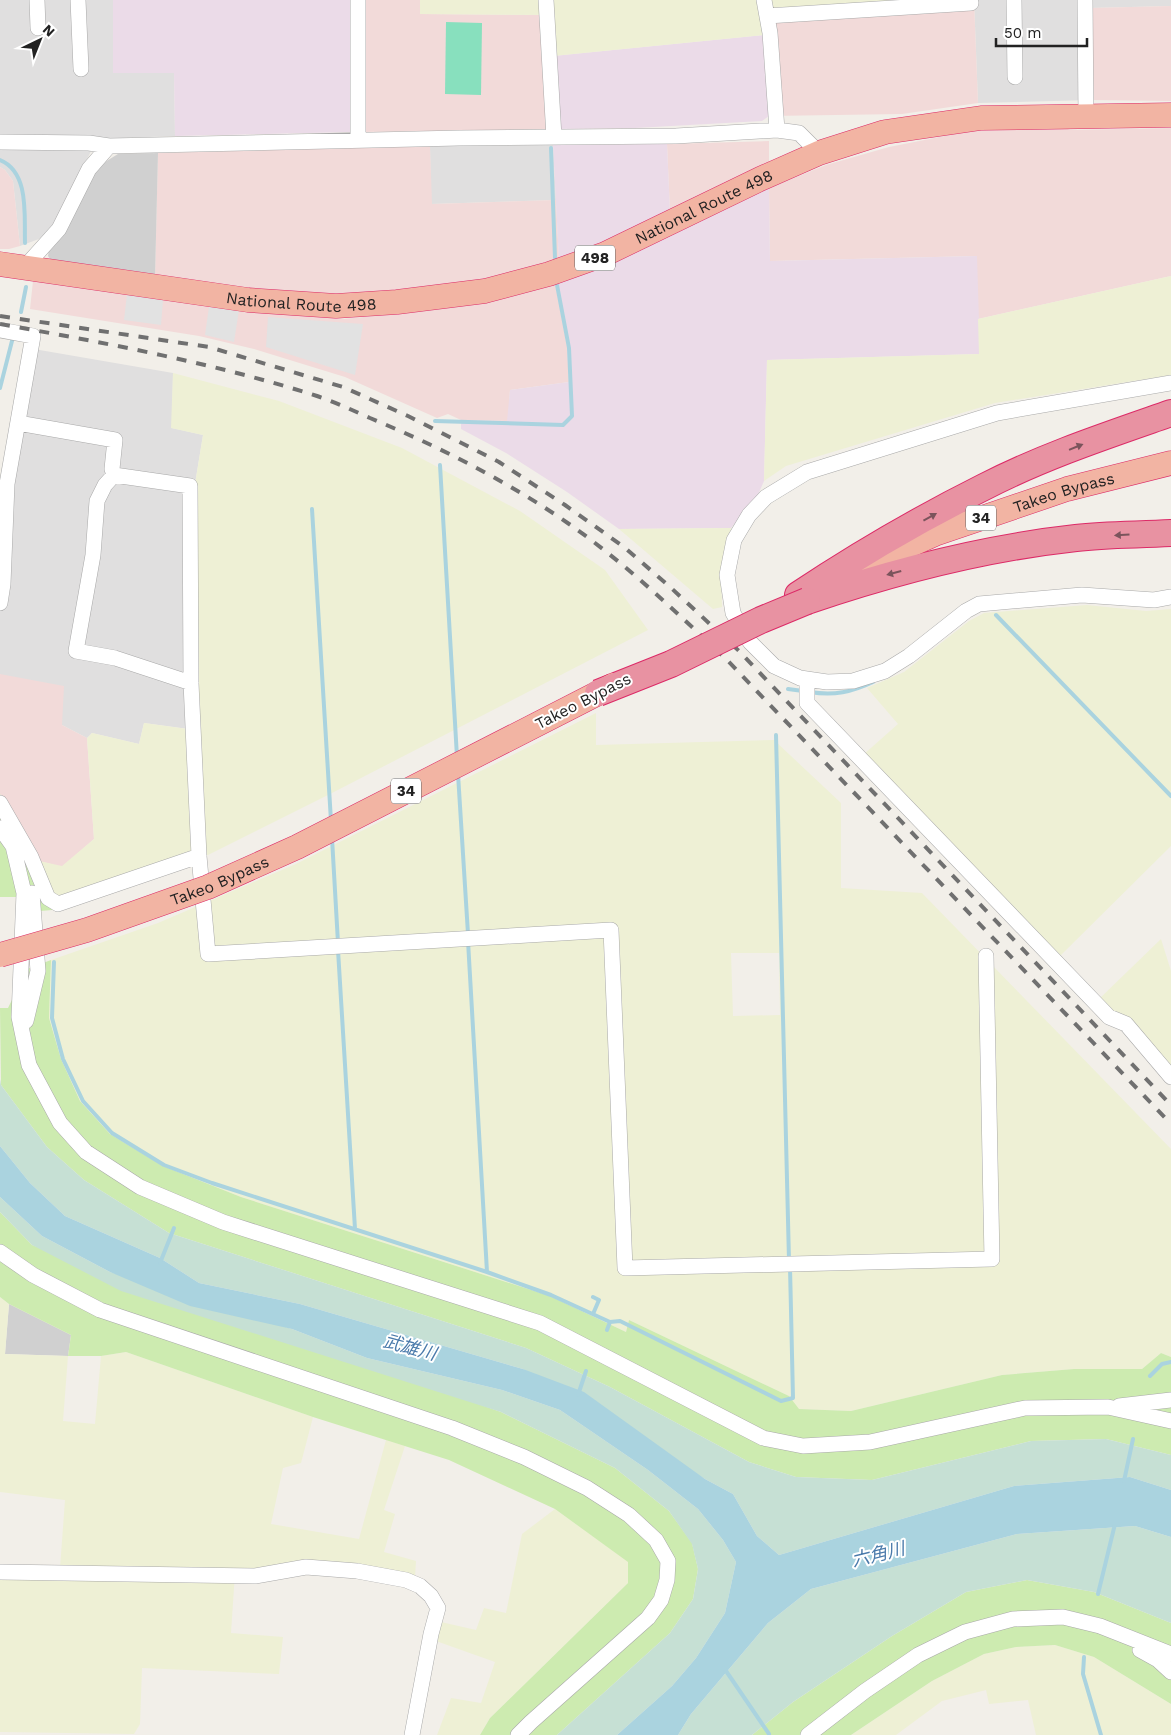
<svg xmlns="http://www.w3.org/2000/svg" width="1171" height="1735" font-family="'Work Sans','Noto Sans JP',sans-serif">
  <rect width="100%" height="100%" fill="#f2efe9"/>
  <!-- residential -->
  <path fill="#e0dfdf" d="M0 0H113V73L174 72 175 136 97 139 54 226 39 239 20 246 13 181 5 170 0 167Z
    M974 0H1171V6L1090 8 1092 100 978 103Z
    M553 145 556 200 431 204 430 146Z
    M28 348 173 373 172 428 203 435 194 490 196 730 144 723 139 744 92 733 87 738 62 725 0 674V514Z"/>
  <!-- commercial -->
  <path fill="#f2dad9" d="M363 0H420L421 14 551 15 557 129 362 132Z
    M974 0 978 103 902 114 769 116 761 13Z
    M1171 6V101L1092 100 1090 8Z
    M1061 126 1070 130 1171 128V276L978 319 976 256 770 261 769 188 826 165 889 147 985 128Z
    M769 141V166L670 213 667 144Z
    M430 146 432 204 556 200 559 260 483 280 341 297 234 290 155 278 158 153Z
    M0 167 5 170 13 181 20 246 9 249H0Z
    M52 280 259 312 343 319 426 311 487 302 555 282 567 346 569 382 510 390 508 421 461 420 448 414 437 418 345 377 254 349 199 336 30 309 33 281Z
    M0 674 64 686 62 725 87 738 94 839 62 867 39 861 0 794Z"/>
  <!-- industrial -->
  <path fill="#ebdbe8" d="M113 0H351L352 132 175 136 174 73H113Z
    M764 35 769 116 762 121 635 128 557 129 553 56Z
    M667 144 670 213 602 246 559 260 553 145Z
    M769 188 770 261 977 256 980 354 767 360 764 481 757 497 731 528 619 529 567 492 506 453 461 429V420L507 421 510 390 569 382 567 346 555 282 617 260Z"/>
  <!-- religious -->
  <path fill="#d0d0d0" d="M158 153 155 278 51 260 48 256 49 250 95 173 105 162 118 154Z
    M9 1304 71 1335 68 1356 5 1354Z"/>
  <!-- farmland -->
  <path fill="#eef0d5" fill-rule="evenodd" d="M420 0H964L761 13 764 35 553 56 551 15 420 14Z
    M1171 276V375L995 403 786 466 764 481 767 360 979 354 978 319Z
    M173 373 279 401 402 448 520 511 605 570 648 630 332 793 202 858 52 910 39 861 62 866 94 839 87 738 92 733 139 744 144 723 195 730 194 490 203 435 171 428Z
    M731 528 721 571 722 607 713 609 619 529Z
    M1087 605 1146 611 1171 609V846L1058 958 863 755 898 724 867 688 904 672 969 621 984 613Z
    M596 713V745L774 740 841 803V888L922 893 1171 1149V1357L1161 1353 1142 1369H1074L1002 1375 851 1411 798 1409 789 1396 629 1320 626 1332 550 1296 241 1197 163 1166 110 1134 80 1101 61 1059 49 1018 51 960 158 923 296 864ZM731 953H779L780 1015 733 1016Z
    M1161 939 1171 971V1082L1098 1000Z
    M0 1297 9 1304 5 1354 68 1356 63 1421 95 1424 101 1356 126 1352 313 1417 301 1463 283 1468 271 1524 359 1539 386 1440 405 1446 384 1510 395 1514 384 1552 416 1561 415 1577 235 1573 231 1633 283 1637 279 1674 142 1668 140 1724 134 1734 0 1732V1567L60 1568 65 1500 0 1492Z
    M555 1509 629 1562 628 1583 490 1718 480 1735H437L451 1698 481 1703 495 1662 436 1641 441 1622 476 1630 484 1608 506 1613 522 1534Z
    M1055 1645 1094 1657 1171 1704V1735H1036L1028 1700 989 1704 986 1690 942 1701 896 1735H851L932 1681 984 1654 1016 1647Z"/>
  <!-- grass -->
  <path fill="#cdebb0" d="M0 794 39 861 52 910 28 912 19 897H0Z
    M51 960 49 1018 61 1059 80 1101 110 1134 163 1166 241 1197 550 1296 626 1332 629 1320 789 1396 799 1409 851 1411 1002 1375 1074 1369H1142L1161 1353 1171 1357V1455L1106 1439 1031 1441 872 1480 796 1477 749 1462 610 1387 526 1348 169 1233 84 1180 47 1147 1 1085 0 1008H8L27 969Z
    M0 1212 32 1245 501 1412 615 1468 669 1511 692 1543 698 1569 693 1599 670 1633 557 1735H480L490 1718 628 1583V1562L555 1509 449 1460 313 1417 126 1352 101 1356H68L71 1335 9 1304 0 1297Z
    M1027 1580 1094 1592 1171 1623V1704L1094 1657 1055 1645 1016 1647 984 1654 932 1681 851 1735H752L793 1702 892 1636 966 1592Z"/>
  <!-- wetland -->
  <path fill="#c6e0d4" d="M0 1079 1 1085 47 1147 84 1180 169 1233 526 1348 610 1387 749 1462 796 1477 872 1480 1031 1441 1106 1439 1171 1455V1490L1130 1477 1014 1486 779 1555 757 1536 733 1494 705 1479 523 1369 300 1304 199 1283 160 1258 65 1216 30 1183 0 1146Z
    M0 1197 42 1236 110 1272 292 1329 367 1358 502 1390 560 1410 648 1470 698 1509 723 1540 736 1562 725 1613 696 1658 672 1686 617 1735H557L670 1633 693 1599 698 1569 692 1544 669 1511 615 1468 501 1412 121 1291 32 1245 0 1212Z
    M1135 1526 1171 1537V1623L1094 1592 1027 1580 966 1592 892 1636 793 1702 752 1735H678L691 1714 768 1623 811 1589 1017 1534Z"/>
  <!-- pitch -->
  <path fill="#88e0be" d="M446 22 482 23 481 95 445 94Z"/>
  <!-- parking -->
  <path fill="#e2e2e2" d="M127 294 163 300 161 325 124 320Z
    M209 307 239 310 234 342 205 335Z
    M268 317 363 324 355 375 266 347Z"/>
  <!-- water -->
  <path fill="#aad3df" d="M0 1146 30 1183 65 1216 160 1258 199 1283 300 1304 523 1369 584 1392 705 1479 733 1494 757 1536 779 1555 1014 1486 1130 1477 1171 1490V1537L1135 1526 1017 1534 811 1589 768 1623 691 1714 678 1735H617L672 1686 696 1658 725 1613 736 1562 723 1540 698 1509 648 1470 560 1410 502 1390 367 1358 292 1329 190 1306 110 1272 42 1236 0 1197Z"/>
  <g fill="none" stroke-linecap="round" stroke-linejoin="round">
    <!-- stream -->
    <path stroke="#aad3df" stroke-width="4" d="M551 148 555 258
      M0 160C30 172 24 217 25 243
      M21 312 26 287
      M0 388 13 337
      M435 421 563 425 572 416 569 348 557 285
      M440 465 457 757
      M312 509 331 821
      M996 615 1171 796
      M788 689 803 691
      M810 692C834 696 852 692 873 682
      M776 735 789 1260
      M458 774 468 934
      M332 838 338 943
      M468 941 487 1272
      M338 950 355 1229
      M54 962 52 1018 63 1059 83 1101 112 1133 164 1165 212 1183 487 1272 551 1295 610 1322 607 1330
      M160 1263 174 1228
      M593 1314 599 1300 593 1297
      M610 1322 620 1321 781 1401 793 1398 790 1267
      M1150 1376 1162 1364 1171 1362
      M578 1395 586 1371
      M1124 1481 1133 1439
      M1098 1594 1115 1524
      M1084 1657 1083 1674 1101 1735
      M724 1668 769 1734"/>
    <!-- minor casing -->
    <g stroke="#a9a9a9" stroke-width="16">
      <path id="minor" d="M37 0 38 28
        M78 0 81 69
        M358 0V140
        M546 0 554 137
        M764 0 770 33 777 130
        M1014 0 1015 77
        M1085 0 1086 116
        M767 16 971 3
        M0 142 89 143 109 146
        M24 268 59 229 89 169 109 146 459 138 676 136 777 130 799 133 819 153
        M0 330 33 336 7 484 3 584 0 603
        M1171 383 997 413 807 472 766 497 749 515 734 540 727 575 733 613 750 642 774 666 800 678 827 682 853 681 885 671 909 656 966 611 979 604 1082 595 1154 600 1171 597
        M18 423 115 440 112 469 114 475 190 486 191 683 199 856 208 954 611 930 625 1268 992 1259 986 956
        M114 475 105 485 97 501 93 555 76 651 115 658 191 683
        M807 679V703L1109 1017 1126 1024 1171 1077
        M0 803 31 857 48 898 58 904 199 856
        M0 828 13 846 24 893 19 1017 29 1065 60 1123 86 1152 140 1187 223 1222 540 1323 763 1438 803 1446 870 1442 1025 1408 1108 1407 1171 1421
        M26 1021 38 971 32 893
        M0 1252 33 1275 100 1310 452 1428 524 1457 587 1488 629 1515 656 1540 668 1561 667 1580 661 1600 648 1618 531 1722 518 1735
        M1119 1406 1171 1400
        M0 1572 255 1576 306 1567 357 1571 406 1580 420 1586 431 1596 438 1608 431 1634 412 1735
        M1140 1650 1158 1660 1171 1672
        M808 1735 865 1691 918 1655 965 1632 1013 1619 1063 1617 1100 1626 1171 1654"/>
    </g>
    <!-- trunk casing -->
    <g stroke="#dc2a67" stroke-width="25">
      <g id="trunk">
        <path id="s1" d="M0 264 248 300 336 306 397 302 485 291 549 274 605 254 760 179 819 153 885 132 981 118 1171 115"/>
        <path id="s2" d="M854 570 935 534 1067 489 1171 463"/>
      </g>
    </g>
    <!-- motorway casing -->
    <g stroke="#dc2a67" stroke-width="28">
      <path id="motorway" d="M798 595C858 555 920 519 984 487 1044 456 1108 435 1171 413
        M807 601C895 571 984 548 1076 538 1107 534 1140 535 1171 533"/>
    </g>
    <!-- minor -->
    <use href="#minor" stroke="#fff" stroke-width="15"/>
    <!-- trunk -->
    <use href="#trunk" stroke="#f2b4a3" stroke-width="24"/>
    <!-- motorway -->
    <use href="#motorway" stroke="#e892a2" stroke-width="26"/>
    <!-- rail -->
    <path stroke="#707070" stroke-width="4" stroke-dasharray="10 10" stroke-linecap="butt" d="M0 316 209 347 343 387 408 416 499 462 565 505 624 547 669 586 739 651 1171 1105
      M0 324C106 343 214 363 317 396 335 402 352 410 370 418 435 445 497 476 556 515 619 557 673 609 728 661L1171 1124"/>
    <!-- trunk-bridge casing -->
    <g stroke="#dc2a67" stroke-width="25" stroke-linecap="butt">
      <g id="trunk-bridge">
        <path id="s3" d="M0 955 87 930 208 887 297 847 614 685"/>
      </g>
    </g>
    <!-- motorway-bridge casing -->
    <g stroke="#dc2a67" stroke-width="28" stroke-linecap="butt">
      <path id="motorway-bridge" d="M598 693 671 664 761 620 807 601"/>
    </g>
    <!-- trunk-bridge -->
    <use href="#trunk-bridge" stroke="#f2b4a3" stroke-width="24"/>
    <!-- motorway-bridge -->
    <use href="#motorway-bridge" stroke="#e892a2" stroke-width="26"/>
  </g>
  <!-- one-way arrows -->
  <defs><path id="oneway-solid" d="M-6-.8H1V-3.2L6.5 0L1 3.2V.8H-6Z" transform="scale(1.25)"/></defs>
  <g fill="#7b545c">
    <use href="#oneway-solid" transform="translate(1076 447) rotate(-22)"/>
    <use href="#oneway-solid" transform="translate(930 517) rotate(-29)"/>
    <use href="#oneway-solid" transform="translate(1122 535) rotate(177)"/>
    <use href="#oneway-solid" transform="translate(894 573) rotate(165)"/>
  </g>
  <g text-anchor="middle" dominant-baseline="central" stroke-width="4" stroke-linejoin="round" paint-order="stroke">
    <!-- shield labels -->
    <g fill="#fff" stroke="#646464" stroke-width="1">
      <rect x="575" y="245.5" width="40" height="25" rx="4"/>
      <rect x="966" y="505.5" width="30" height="25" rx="4"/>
      <rect x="391" y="778.5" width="30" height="25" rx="4"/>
    </g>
    <g font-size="15" font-weight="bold" fill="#222">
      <text x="595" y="258">498</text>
      <text x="981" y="518">34</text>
      <text x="406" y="791">34</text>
    </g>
    <!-- street labels -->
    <g font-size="16" fill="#222" stroke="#fff">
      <text stroke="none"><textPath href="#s1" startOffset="724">National Route 498</textPath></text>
      <text stroke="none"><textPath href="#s1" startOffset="304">National Route 498</textPath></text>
      <text stroke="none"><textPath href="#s2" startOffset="224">Takeo Bypass</textPath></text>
      <text transform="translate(583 701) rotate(-27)">Takeo Bypass</text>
      <text stroke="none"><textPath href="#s3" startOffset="232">Takeo Bypass</textPath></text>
    </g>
    <!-- water labels -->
    <g font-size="18" font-style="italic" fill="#4a7aab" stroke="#fff">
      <text transform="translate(410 1347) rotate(15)">武雄川</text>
      <text transform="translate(878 1554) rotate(-14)">六角川</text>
    </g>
  </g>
  <!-- north arrow -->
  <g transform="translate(40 40) rotate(43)" stroke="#ffffff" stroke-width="4" paint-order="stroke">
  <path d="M0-4L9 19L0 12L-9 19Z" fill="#222222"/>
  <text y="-8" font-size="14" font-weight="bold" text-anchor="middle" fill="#222222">N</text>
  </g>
  <!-- scale -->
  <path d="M996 38v8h91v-8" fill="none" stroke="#222222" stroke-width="2.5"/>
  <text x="1004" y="38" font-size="15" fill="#222222" stroke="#ffffff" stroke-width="4" paint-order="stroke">50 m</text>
</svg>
